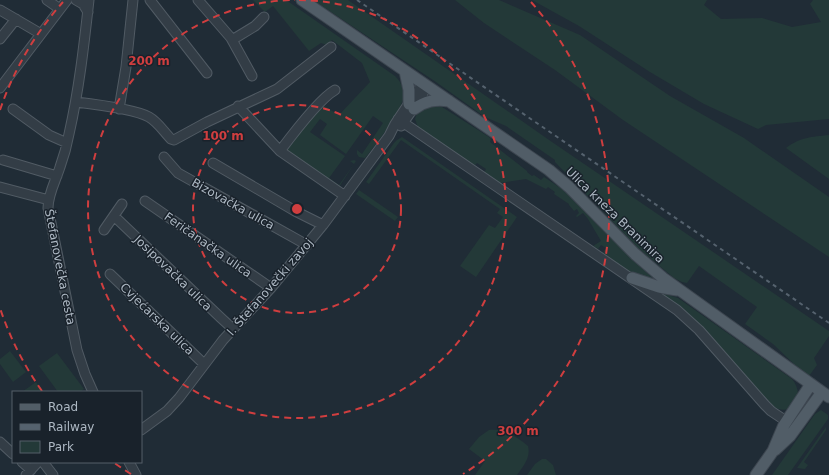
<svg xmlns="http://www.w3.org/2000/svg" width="829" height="475" font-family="'DejaVu Sans',sans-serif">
  <rect width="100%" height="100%" fill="#202c36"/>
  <!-- green -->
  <path fill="#233938" d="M253 0H286L395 76C400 81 404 87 404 95 403 109 375 146 365 158L359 157 357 154V150L362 154 383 123 373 116 346 154 320 135 327 124 320 119 310 132 345 156 329 178 339 185 354 164 350 161 354 160 356 161 339 187 284 149 321 104 339 115 370 82 362 63 332 40 327 45 321 43 309 51 273 6 265 12Z
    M313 0H348L552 142 829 331V336L814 358 817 365 809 376 795 365 773 344 745 324 757 307 699 266 687 283 682 282 674 278 638 248 555 162V160L506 126 485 117 436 82Z
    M455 0H499L580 35 670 96 744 138 829 197V257L623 120 555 70 484 23Z
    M532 0H707L704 5 721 19 762 18 792 27 821 22 810 4 813 0H829V119L766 125 758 129 704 104 650 72 579 26Z
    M435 105 442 107 489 137 491 139 490 142 527 171V172L532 176 534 175 541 180 544 177 562 189 635 262 655 280 632 274 600 252V251L603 253 606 248 601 245 598 249 593 246 601 241 588 219 583 213 577 217 576 216 579 213 577 209 574 211 569 205V204L554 194 555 192 548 187 546 189 526 179 500 183 484 173 486 169 477 163 475 165 473 164 472 165 418 127 415 119 418 110Z
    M829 135V179L786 148C801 137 811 137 829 135Z
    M402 137 517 217 476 277 460 266 489 225 495 228 503 217 497 213 500 209 401 140 369 184 366 182 394 143 397 140Z
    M359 190 398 217 395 221 356 194Z
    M659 292 678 298 792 379C800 388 801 404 788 409 781 411 775 408 769 405Z
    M10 351 26 372 13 382 0 364V359Z
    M57 353 84 389 80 392H58L39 366Z
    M36 382 43 392H22Z
    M821 410 828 415V419L788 475H772L815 414Z
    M826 427V430L804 462 808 465 805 469 797 468Z
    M489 430C504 428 517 437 528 446 531 458 523 466 517 475H475L485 461 469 449 479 437Z
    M542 459H546L553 465 556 475H527L535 464Z"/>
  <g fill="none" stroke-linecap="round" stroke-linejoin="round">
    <!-- minor casing -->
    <g stroke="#515b64" stroke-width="11">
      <path id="minor" d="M47 0 60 9
        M76 0 83 4 88 12
        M89 0C84 45 79 90 69 134 67 145 64 156 60 167 56 180 48 194 48 208L77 350 85 374 93 392
        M150 0 207 73
        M198 0 231 38 252 76
        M0 10 41 34
        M0 39 16 19
        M232 40 255 26 264 17
        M0 88 67 0
        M76 102C93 104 135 109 149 117 158 122 164 132 171 139L174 140 207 122 277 89 331 47
        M238 106 280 151 345 196
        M13 109 49 135 67 143
        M119 109 126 67 133 0
        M398 119 677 310 699 330 765 405 771 411 786 421
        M401 126 422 96 426 85
        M280 151C292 135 319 99 335 90
        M164 157 178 173 307 245
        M3 160 57 176
        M213 163 295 211 323 225
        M0 187 49 200
        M145 201 271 288
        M114 216 221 318 233 329
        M104 230 122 204
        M110 274 204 364
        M141 430 167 411 179 398 223 340 271 288 323 225 389 136 395 124 417 91 421 87 426 85
        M0 442 13 454
        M22 462 31 470
        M43 462 53 475
        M129 462 136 475
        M26 475 38 462"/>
    </g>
    <!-- major casing -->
    <g stroke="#3d4650" stroke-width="13">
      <path id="major" d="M302 0 549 170 569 187 635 254 663 278 829 397
        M405 71 409 90V104
        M414 109C425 101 435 99 449 101
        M632 278 659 287 677 290
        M775 450 790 436 822 392
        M756 475 773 451 784 425 811 384"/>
    </g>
    <!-- minor -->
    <use href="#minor" stroke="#333d46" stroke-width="9"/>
    <!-- major -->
    <use href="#major" stroke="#515d67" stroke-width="11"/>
    <!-- rail -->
    <path stroke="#55626e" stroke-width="2" stroke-dasharray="4 4" stroke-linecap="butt" d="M357 0 829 323"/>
  </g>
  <!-- distance rings -->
  <g fill="none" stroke="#d03e3f" stroke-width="2" stroke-dasharray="7 5">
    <circle cx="297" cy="209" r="104"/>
    <path d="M299 0A209 209 0 1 1 295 0"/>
    <path d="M131 474A313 313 0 0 1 113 462M42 391A313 313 0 0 1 0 308M0 110A313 313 0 0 1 63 2M531 2A313 313 0 0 1 463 474"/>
  </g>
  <g text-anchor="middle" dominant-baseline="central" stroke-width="3" stroke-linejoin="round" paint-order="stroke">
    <!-- street labels -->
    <g font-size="12" fill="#adb8c3" stroke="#19222b">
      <text transform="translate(233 204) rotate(29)">Bizovačka ulica</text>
      <text transform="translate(615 215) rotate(44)">Ulica kneza Branimira</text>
      <text transform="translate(208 245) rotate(35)">Feričanačka ulica</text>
      <text transform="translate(60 267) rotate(79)">Štefanovečka cesta</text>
      <text transform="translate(173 273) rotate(44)">Josipovačka ulica</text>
      <text transform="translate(270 287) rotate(-49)">I. Štefanovečki zavoj</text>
      <text transform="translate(157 319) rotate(44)">Cvjećarska ulica</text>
    </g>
  </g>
  <circle cx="297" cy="209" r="6" fill="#d03e3f" stroke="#19222b" stroke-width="2"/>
  <g font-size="12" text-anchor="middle" font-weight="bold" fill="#d03e3f" stroke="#19222b" stroke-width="3" stroke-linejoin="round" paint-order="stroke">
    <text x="149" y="65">200 m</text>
    <text x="223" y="140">100 m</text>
    <text x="518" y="435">300 m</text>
  </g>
  <!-- legend -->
  <rect x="12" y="391" width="130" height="72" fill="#19222b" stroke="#545e68"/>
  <rect x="20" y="404" width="20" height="6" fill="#515d67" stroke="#545e68"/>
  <text x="48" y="411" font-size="12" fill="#adb8c3">Road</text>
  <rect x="20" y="424" width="20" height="6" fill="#55626e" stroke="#545e68"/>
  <text x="48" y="431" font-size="12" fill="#adb8c3">Railway</text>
  <rect x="20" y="441" width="20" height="12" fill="#233938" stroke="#545e68"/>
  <text x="48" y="451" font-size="12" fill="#adb8c3">Park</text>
</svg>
